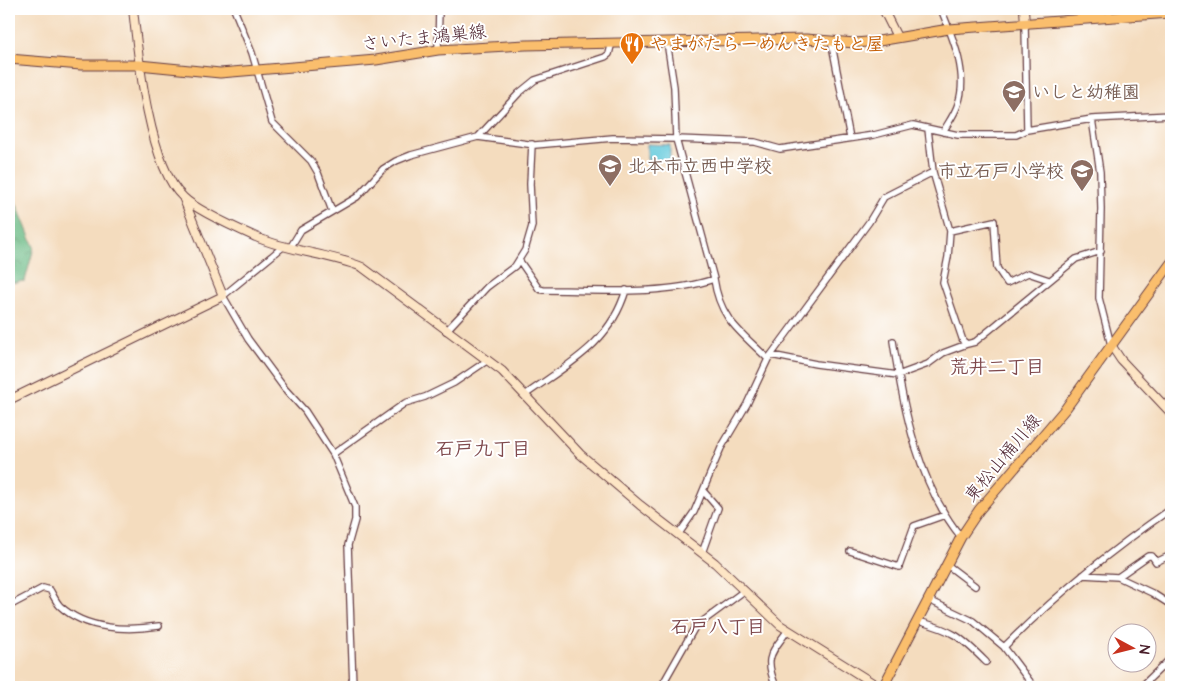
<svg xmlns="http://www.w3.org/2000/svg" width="1180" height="696" font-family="'Architects Daughter','Klee One',sans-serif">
  <defs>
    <pattern id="forest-crowns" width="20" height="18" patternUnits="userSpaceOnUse" patternTransform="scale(1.25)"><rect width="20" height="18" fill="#6bba84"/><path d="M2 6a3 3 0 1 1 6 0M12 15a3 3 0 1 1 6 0" fill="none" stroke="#5a976c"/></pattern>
  </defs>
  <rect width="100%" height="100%" fill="#fff"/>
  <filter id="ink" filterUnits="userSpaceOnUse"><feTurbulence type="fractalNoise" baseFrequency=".02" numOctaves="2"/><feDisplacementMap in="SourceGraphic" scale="10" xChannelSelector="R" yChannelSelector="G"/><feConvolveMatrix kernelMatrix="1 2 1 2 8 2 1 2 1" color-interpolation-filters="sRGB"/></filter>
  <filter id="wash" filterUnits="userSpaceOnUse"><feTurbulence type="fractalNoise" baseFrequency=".0096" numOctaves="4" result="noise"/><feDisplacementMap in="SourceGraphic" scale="20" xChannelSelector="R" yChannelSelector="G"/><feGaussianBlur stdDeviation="1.12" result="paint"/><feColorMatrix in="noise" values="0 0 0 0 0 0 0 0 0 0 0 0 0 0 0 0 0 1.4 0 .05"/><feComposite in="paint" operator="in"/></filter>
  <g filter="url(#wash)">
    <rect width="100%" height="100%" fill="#f4dcbe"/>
    <!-- forest -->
    <path fill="url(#forest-crowns)" stroke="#5a6c58" d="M9 174 15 200 34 247 25 281 9 283Z"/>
    <!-- water -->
    <path fill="#60c9db" stroke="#557483" d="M647 144 670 145V160H647Z"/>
  </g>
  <g filter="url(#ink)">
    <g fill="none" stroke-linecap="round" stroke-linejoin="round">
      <!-- street casing -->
      <g stroke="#643b41" stroke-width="8">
        <path id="street" d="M234 9 252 53 272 122 311 161 318 173 332 211
          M941 9C952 36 969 74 958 104 955 114 948 123 943 132
          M1025 25 1027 130
          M831 40 850 138
          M667 42 674 87 676 139 714 279C720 320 740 331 768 359
          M438 50 439 9
          M1092 119 1100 172 1101 209 1099 298 1111 345
          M928 129 933 172 950 231 948 257 943 282 963 341 967 344 975 342 1076 259 1101 251
          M478 137 519 93 535 80 605 57 609 54 612 42
          M950 231 994 221 997 268 1007 283 1028 273 1049 280
          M284 246 223 296 248 339 285 389 305 411 333 454 355 507V520L348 545 353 687
          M290 248 301 230 357 197 383 169 396 161 411 155 478 137 535 145 613 138 676 139 755 142 780 149 874 135 913 125 958 135H1016L1027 130 1092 119 1171 115
          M519 260 539 289 543 290C596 290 663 296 714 279
          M446 331 487 287 515 266 525 250 532 226 530 184 532 144
          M893 341C903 407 918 484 961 537
          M771 355 816 364 898 375 928 364 943 353 967 344
          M525 395C568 364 610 344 626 290
          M333 454 405 403 425 397 454 383 488 360
          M678 535 694 512 721 448 747 404 768 359 869 222 884 197 933 172
          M850 551 899 567 914 526 945 515
          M702 553 718 508 704 492
          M946 564 975 586
          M1083 575 1118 577 1148 556H1152L1156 562 1171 555
          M1118 577 1152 593 1171 605
          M929 600 973 621 1004 647C1055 596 1111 550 1171 509
          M9 606 43 588 50 590C53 595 56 602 60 606 86 630 127 631 159 626
          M918 621C954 631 960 636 986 662
          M1004 647 1034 687
          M352 680 365 687
          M661 687 695 627 744 591
          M776 687C764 657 770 655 788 630
          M1141 687 1171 658"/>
      </g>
      <!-- secondary casing -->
      <g stroke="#643b41" stroke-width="10">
        <path id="secondary" d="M133 9C138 55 149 166 183 197 197 211 238 229 256 237 290 252 328 253 362 267L502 371 580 454 640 505 715 563 780 625 879 687
          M883 9 897 37
          M1024 9 1025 25
          M1111 345 1121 360 1171 413
          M9 400 223 296 183 197"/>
      </g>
      <!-- primary casing -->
      <g stroke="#643b41" stroke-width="11">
        <path id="primary" d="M9 59 81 65H139L220 73 376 60 438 50 526 45 806 39 855 43 879 41 949 29 1171 13
          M883 687 961 537 979 510 1066 408 1171 263"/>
      </g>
      <!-- street -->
      <use href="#street" stroke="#fff" stroke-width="5.5"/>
      <!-- secondary -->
      <use href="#secondary" stroke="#fde5c5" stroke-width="8"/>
      <!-- primary -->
      <use href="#primary" stroke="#fabe6d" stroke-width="9"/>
    </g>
  </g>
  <!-- icons -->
  <defs>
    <g id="restaurant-pin" transform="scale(1.25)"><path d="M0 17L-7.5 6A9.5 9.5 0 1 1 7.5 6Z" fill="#e8710a" stroke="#fff"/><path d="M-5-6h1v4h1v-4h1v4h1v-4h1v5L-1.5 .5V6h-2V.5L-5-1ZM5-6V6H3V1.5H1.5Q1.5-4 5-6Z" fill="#fff"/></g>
    <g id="school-pin" transform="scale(1.25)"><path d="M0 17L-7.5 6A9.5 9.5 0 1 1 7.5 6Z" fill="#8d6e63" stroke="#fff"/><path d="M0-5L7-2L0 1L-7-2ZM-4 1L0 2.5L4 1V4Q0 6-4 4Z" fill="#fff"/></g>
  </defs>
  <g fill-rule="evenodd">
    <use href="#restaurant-pin" x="632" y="44"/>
    <use href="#school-pin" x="1014" y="92"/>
    <use href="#school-pin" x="610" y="166"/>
    <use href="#school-pin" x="1082" y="171"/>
  </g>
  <g text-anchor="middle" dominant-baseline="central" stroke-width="4" stroke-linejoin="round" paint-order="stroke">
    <!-- street labels -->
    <g font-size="18" fill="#4a1f2b" stroke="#fff">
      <text transform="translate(424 38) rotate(-6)">さいたま鴻巣線</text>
      <text transform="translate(1003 458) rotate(-50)">東松山桶川線</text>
    </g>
    <!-- food labels -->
    <g font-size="18" font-weight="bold" fill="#c56008" stroke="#fff" text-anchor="start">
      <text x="650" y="44">やまがたらーめんきたもと屋</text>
    </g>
    <!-- education labels -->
    <g font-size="18" font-weight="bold" fill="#785e54" stroke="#fff" text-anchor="start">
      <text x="1032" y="92">いしと幼稚園</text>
      <text x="628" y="166">北本市立西中学校</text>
      <text x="1064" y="171" text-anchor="end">市立石戸小学校</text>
    </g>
    <!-- neighbourhood labels -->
    <g font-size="19" font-weight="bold" fill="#7f494d" stroke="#fff">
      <text x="997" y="367">荒井二丁目</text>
      <text x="483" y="449">石戸九丁目</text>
      <text x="718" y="627">石戸八丁目</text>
    </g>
  </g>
  <!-- margin -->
  <rect width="1180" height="696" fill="none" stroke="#fff" stroke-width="30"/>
  <!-- north arrow -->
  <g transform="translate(1132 648) rotate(97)"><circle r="24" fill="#ffffff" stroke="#b7a5aa"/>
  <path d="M0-4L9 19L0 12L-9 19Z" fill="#c8321e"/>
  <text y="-8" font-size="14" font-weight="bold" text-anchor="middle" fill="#4a1f2b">N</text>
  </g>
</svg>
